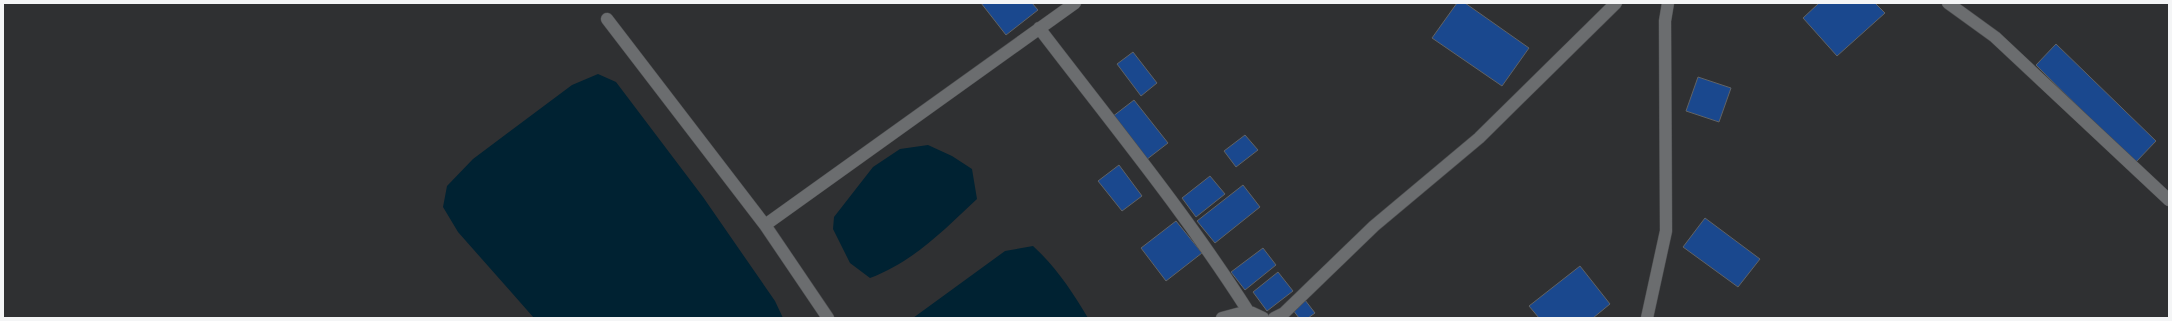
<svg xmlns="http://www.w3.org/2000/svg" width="2172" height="321" font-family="Karla,sans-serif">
  <rect width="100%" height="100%" fill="#2f3032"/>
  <!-- water -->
  <path fill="#002232" d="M598 74 616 82 703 197 775 301 783 318H534L458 232 443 207 447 186 473 159 572 85Z
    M928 145 952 156 972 169 977 199C944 230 913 262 870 278L850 263 833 229 834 217 873 167 900 149Z
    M1033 246C1056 267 1072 291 1088 318H913L1005 251Z"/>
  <!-- building -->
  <path fill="#1a488e" stroke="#606265" d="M981 3H1032L1038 10 1006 35Z
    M1457 3H1465L1529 48 1502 86 1432 38Z
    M1819 3H1875L1885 13 1837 56 1803 18Z
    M2056 44 2156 141 2135 163 2036 65Z
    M1133 52 1157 83 1141 96 1117 64Z
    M1698 77 1731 88 1719 122 1686 111Z
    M1134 100 1168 143 1146 160 1112 117Z
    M1245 135 1258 150 1236 167 1224 151Z
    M1119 165 1142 196 1122 211 1098 181Z
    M1210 176 1225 194 1196 217 1182 198Z
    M1243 185 1260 207 1215 243 1197 221Z
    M1705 218 1760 259 1738 287 1683 247Z
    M1176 221 1202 253 1166 281 1141 248Z
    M1263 248 1276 265 1245 290 1231 272Z
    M1580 266 1610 304 1593 318H1539L1529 306Z
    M1278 272 1293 291 1267 311 1253 292Z
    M1305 300 1315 313 1308 318H1299L1293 310Z"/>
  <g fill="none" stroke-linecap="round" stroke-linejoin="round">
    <!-- minor casing -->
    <g stroke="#4c4d4f" stroke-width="13">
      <path id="minor" d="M1948 3 1995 37 2169 200
        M607 19 765 225 828 318
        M1039 28C1110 121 1185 212 1248 311
        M765 225 1075 3
        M1222 318 1248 311 1263 318
        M1274 318 1284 313 1374 226 1479 138 1616 3
        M1647 318 1666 231 1665 21 1668 3"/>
    </g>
    <!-- minor -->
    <use href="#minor" stroke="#6b6d6f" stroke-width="12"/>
  </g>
  <!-- border -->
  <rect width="2172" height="321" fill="none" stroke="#f4f5f6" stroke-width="8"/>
</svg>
